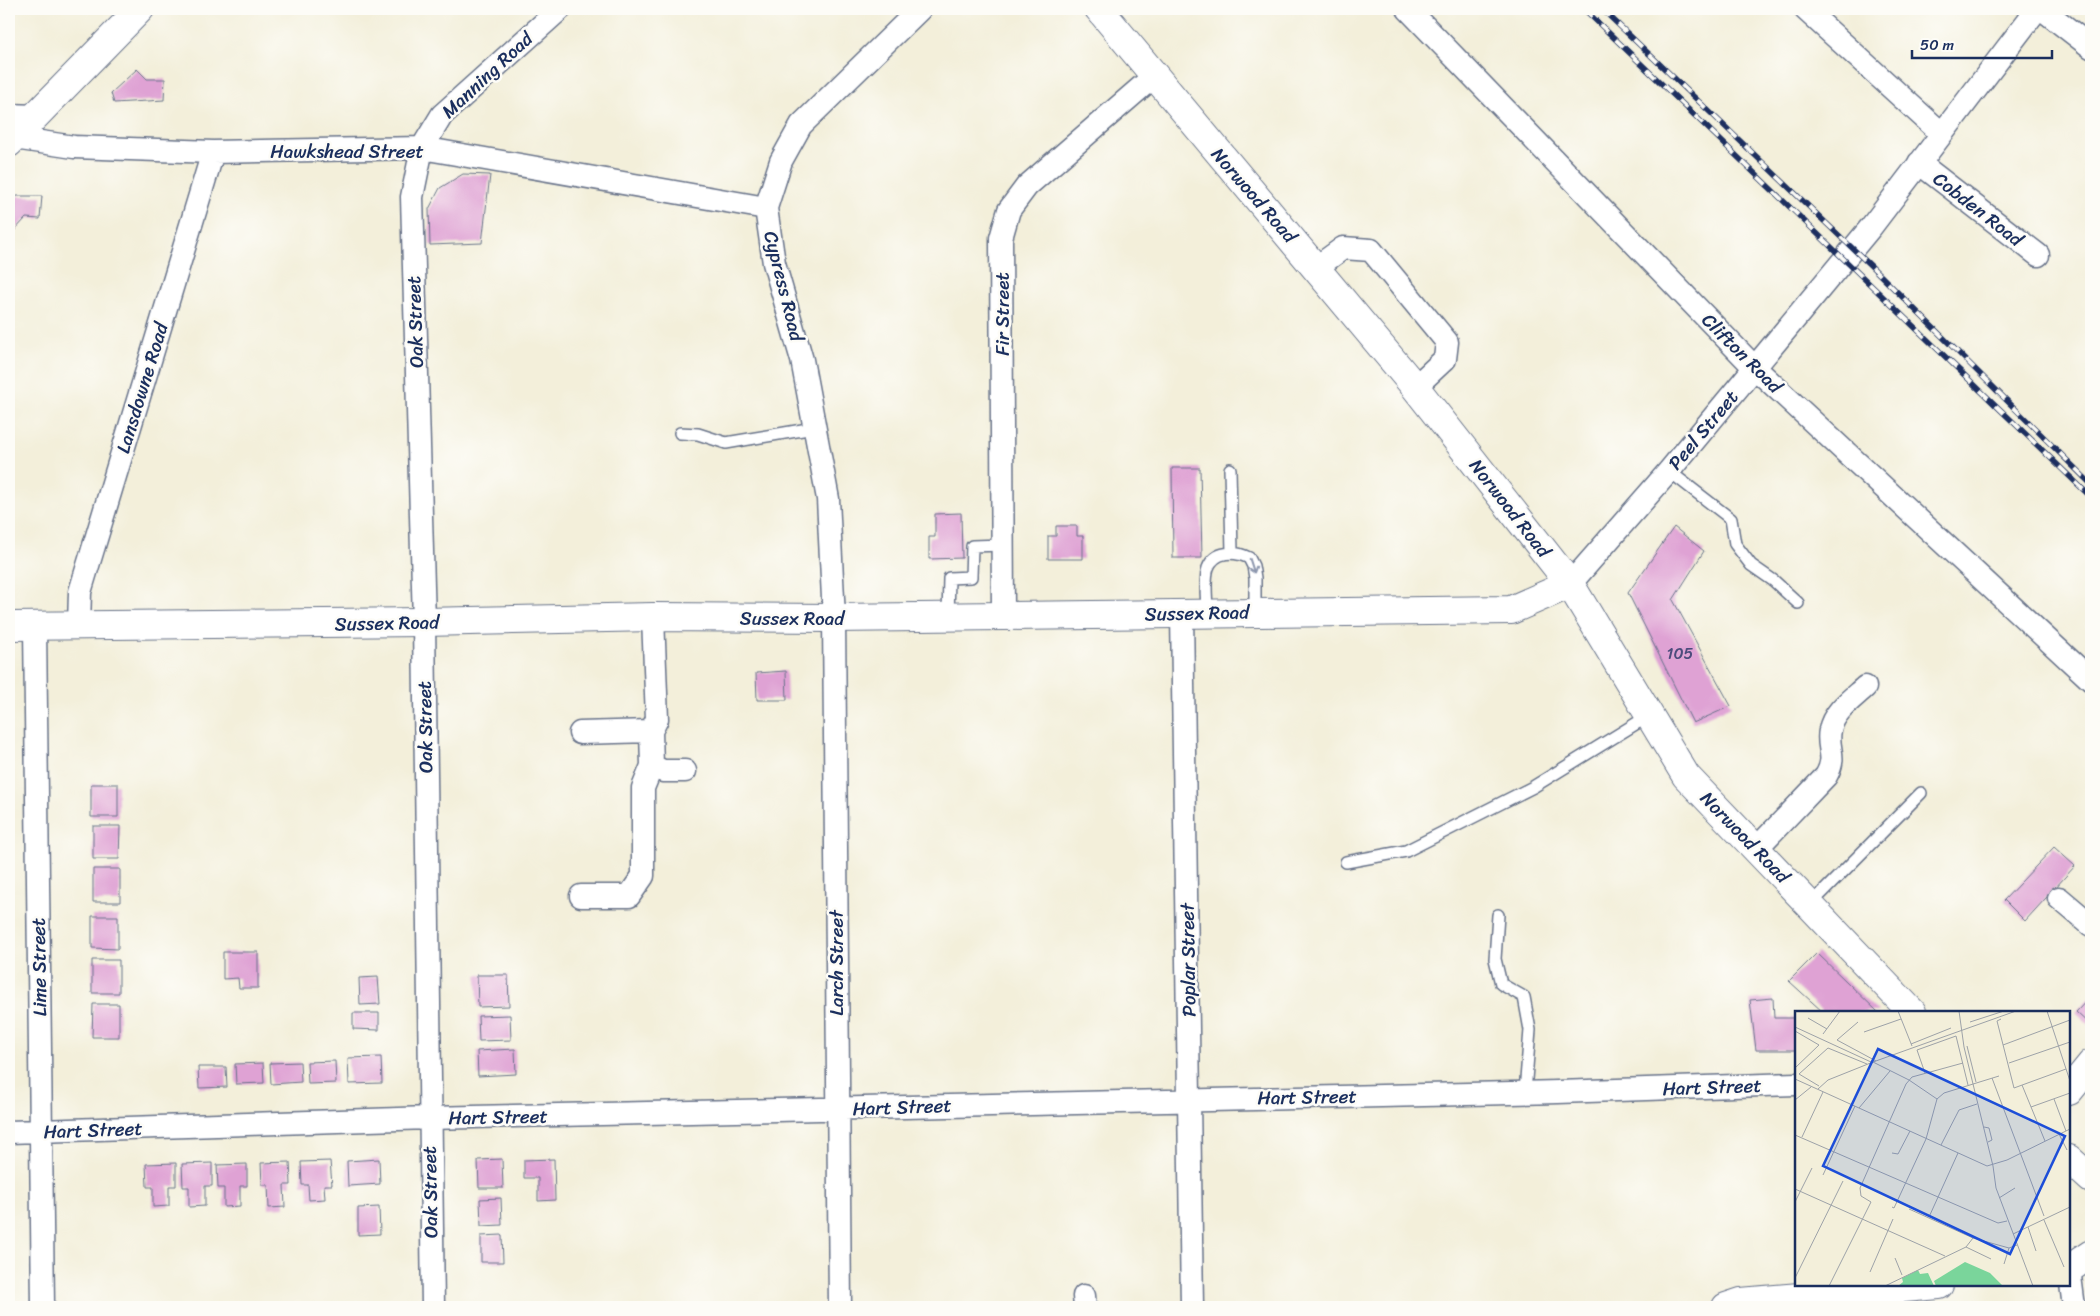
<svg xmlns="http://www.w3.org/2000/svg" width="2100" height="1316" font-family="Sriracha,sans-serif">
  <rect width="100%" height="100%" fill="#fdfcf7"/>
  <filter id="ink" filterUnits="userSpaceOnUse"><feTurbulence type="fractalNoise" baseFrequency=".02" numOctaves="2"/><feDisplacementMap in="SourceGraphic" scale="10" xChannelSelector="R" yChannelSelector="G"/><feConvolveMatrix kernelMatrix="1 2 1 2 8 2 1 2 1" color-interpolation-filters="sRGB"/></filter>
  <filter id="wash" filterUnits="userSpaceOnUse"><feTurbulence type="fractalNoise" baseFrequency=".0096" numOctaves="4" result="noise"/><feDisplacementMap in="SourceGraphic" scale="20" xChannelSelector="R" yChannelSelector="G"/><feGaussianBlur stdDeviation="1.12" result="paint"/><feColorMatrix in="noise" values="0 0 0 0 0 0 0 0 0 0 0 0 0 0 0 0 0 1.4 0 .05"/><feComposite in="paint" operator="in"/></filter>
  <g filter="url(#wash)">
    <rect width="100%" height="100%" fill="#f3efda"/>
    <g id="blocks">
      <!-- building -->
      <path fill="#dfa2d4" d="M137 69 147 79H165L164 100 114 103 111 93Z
        M463 174 490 175 482 243 430 245 429 209 440 188Z
        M17 196H42L40 219 26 218 13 232 9 227V204Z
        M1172 468H1200L1202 558H1173Z
        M961 513 962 558 929 559V537H935V514Z
        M1056 526H1077V536H1083V559H1048V536H1056Z
        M1674 527 1704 551 1673 600 1731 706 1693 723 1628 593Z
        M786 671 787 700H757L756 673Z
        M91 784H118V817H91Z
        M93 826H120L119 859H93Z
        M2054 847 2075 866 2025 921 2004 900Z
        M93 869H120V902H93Z
        M92 916H118V949L92 948Z
        M223 952H258V988H239L238 978 223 979Z
        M1817 953 1878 1012H1823L1789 981Z
        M92 960H119V993H92Z
        M477 975H508L509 1006 478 1007Z
        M378 977 380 1004 360 1005 359 978Z
        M2091 996V1026L2076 1012Z
        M1773 998 1774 1018H1796V1050H1756L1750 1000Z
        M93 1004H119V1037H92Z
        M353 1013H379V1030L353 1029Z
        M510 1015 511 1040 479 1041 478 1016Z
        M515 1049 516 1074 478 1076 477 1051Z
        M381 1057 382 1083 349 1084 348 1058Z
        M335 1061 336 1083 308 1084 307 1062Z
        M300 1062 301 1082 271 1084 270 1063Z
        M263 1063 264 1083 236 1084 235 1064Z
        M198 1067H226L227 1087 199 1088Z
        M379 1159 380 1184 348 1186 347 1161Z
        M502 1159 503 1188H479L478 1160Z
        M554 1159 555 1200 538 1201V1178H524V1160Z
        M330 1161 332 1185H324L325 1199 309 1200 308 1185H302L301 1162Z
        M290 1162 291 1185H284L285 1207 269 1208 268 1185H262L261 1163Z
        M176 1163V1186H169V1206L153 1207V1187H147L146 1164Z
        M212 1163V1186H205V1206L189 1207V1187H183L182 1164Z
        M247 1164V1186H240V1206L224 1207V1188H218L217 1165Z
        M501 1198 502 1225 481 1226 480 1199Z
        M379 1207 380 1234 358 1235V1208Z
        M502 1235 503 1262H481V1236Z"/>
    </g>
  </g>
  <g filter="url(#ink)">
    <use href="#blocks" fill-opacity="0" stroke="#677289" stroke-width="1"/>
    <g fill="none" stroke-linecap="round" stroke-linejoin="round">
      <!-- lane casing -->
      <g stroke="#677289" stroke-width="14">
        <path id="lane" d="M680 433 698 434 726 443 814 428
          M1230 469 1232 552
          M1669 471 1731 519 1735 544 1751 565 1774 581 1798 603
          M1207 612C1207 599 1204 580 1208 568 1215 550 1235 551 1249 558L1253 566 1255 578V612
          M948 616 949 578 971 577 972 546 1003 545
          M1346 862 1406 851 1533 787 1650 715
          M1810 905 1921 793
          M1498 915 1495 959 1501 984 1524 997 1530 1030 1525 1092"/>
      </g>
      <!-- street casing -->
      <g stroke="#677289" stroke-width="25">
        <path id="street" d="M1408 9 1755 368 2091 680
          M1805 9 1941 133
          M2042 9 2091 47
          M9 115 35 116
          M14 138 74 147 213 152 422 148 766 208
          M1919 163 2038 255
          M1317 267 1343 248 1371 250 1447 342 1445 359 1415 387
          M1570 584 1669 471 1871 227 2037 9
          M1182 613 1192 1307
          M1003 615 1001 238 1009 210 1027 186 1153 77
          M79 625 80 592 213 152
          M35 626 43 1307
          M580 733 651 731
          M652 766 663 771H685
          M1756 849 1826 776C1838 755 1826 749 1830 730 1833 712 1852 699 1865 687
          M581 896H629L643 876V788L652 766 651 731 657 719 653 617
          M2059 898 2091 925
          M9 1132 429 1118 1558 1092 1796 1084
          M2069 1269 2074 1307
          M1084 1296 1085 1307
          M433 1307 424 622 412 197 422 148 442 115 560 9
          M840 1307 834 618 828 499 802 360 774 263 766 208 781 161 801 125 920 9"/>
      </g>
      <!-- secondary casing -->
      <g stroke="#677289" stroke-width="30">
        <path id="secondary" d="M1099 9 1415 387 1570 584 1686 776 1912 1012
          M9 143 140 9
          M9 626 424 622 653 617 834 618 1511 610 1570 584
          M2069 1091 2091 1064
          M2069 1159 2091 1179
          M2069 1269 2091 1254
          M1726 1307 1741 1302 1939 1285"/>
      </g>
      <!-- lane -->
      <use href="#lane" stroke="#fff" stroke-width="11"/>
      <!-- street -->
      <use href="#street" stroke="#fff" stroke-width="22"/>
      <!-- secondary -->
      <use href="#secondary" stroke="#fff" stroke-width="28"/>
      <!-- rail casing -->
      <g stroke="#1b2f5e" stroke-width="5.5">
        <path id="rail" d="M1584 9 2091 497
          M1602 9 1870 265 2091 484"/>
      </g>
      <!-- rail -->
      <use href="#rail" stroke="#fdfcf7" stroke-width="4" stroke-dasharray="11" stroke-linecap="butt"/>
    </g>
    <!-- one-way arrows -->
    <defs><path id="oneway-shaft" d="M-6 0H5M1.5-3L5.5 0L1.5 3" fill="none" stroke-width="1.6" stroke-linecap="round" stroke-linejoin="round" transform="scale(1.25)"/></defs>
    <use stroke="#8d97ae" href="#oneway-shaft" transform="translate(1252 566) rotate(72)"/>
  </g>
  <g text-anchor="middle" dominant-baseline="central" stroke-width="5" stroke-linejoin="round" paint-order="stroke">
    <!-- number labels -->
    <g font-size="16" fill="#4c4c7c">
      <text x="1680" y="653">105</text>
    </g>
    <!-- street labels -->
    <g font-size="19" fill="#1b2f5e" stroke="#fdfcf7">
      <text transform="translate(487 75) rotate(-43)">Manning Road</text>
      <text x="347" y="151">Hawkshead Street</text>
      <text transform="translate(1254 195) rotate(49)">Norwood Road</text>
      <text transform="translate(1978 209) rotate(38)">Cobden Road</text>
      <text transform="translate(784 286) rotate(76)">Cypress Road</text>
      <text transform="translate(1002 314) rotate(-90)">Fir Street</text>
      <text transform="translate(415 322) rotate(-92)">Oak Street</text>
      <text transform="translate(1742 353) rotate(45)">Clifton Road</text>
      <text transform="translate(142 388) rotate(-73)">Lansdowne Road</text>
      <text transform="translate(1703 430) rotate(-50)">Peel Street</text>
      <text transform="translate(1510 508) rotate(52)">Norwood Road</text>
      <text transform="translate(1197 613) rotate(-1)">Sussex Road</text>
      <text x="792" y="618">Sussex Road</text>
      <text transform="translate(387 623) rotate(-1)">Sussex Road</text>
      <text transform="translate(425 727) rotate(-91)">Oak Street</text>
      <text transform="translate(1745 837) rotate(46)">Norwood Road</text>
      <text transform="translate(1188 960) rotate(-91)">Poplar Street</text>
      <text transform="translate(836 963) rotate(-90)">Larch Street</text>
      <text transform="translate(39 967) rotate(-91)">Lime Street</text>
      <text transform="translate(1712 1087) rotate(-2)">Hart Street</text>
      <text transform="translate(1307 1097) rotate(-1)">Hart Street</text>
      <text transform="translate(902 1107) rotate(-2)">Hart Street</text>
      <text transform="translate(498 1117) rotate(-1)">Hart Street</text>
      <text transform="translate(93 1130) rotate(-2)">Hart Street</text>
      <text transform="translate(430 1192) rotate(-91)">Oak Street</text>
    </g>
  </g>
  <!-- overview -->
  <g transform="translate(1795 1011)">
    <rect width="275" height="275" fill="#f3efda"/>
    <path d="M170 251 195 262 208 275H141L139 270ZM123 259 125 263 133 262 139 275H103L108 271 107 267Z" fill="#7ad59b"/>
    <path fill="none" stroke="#9da2a8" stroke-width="1" d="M103 0 117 35M164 0 169 36 198 155 201 177 238 275M252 0 275 70M13 7 32 18M206 8 202 10 219 77 271 58M63 11 42 29 81 50M175 11 209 0M0 16 76 51M0 20 24 34 0 57M69 21 106 8M28 23 45 0M116 33 156 17M208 34 275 9M172 35 181 71M122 39 161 25 173 74M122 39 130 62M78 51 114 69 142 88M214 52 275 31M197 67 249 205M0 68 192 155 212 149 275 118M227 74 250 130M24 75 4 63 33 37 72 53M23 78 33 69 78 51 221 0M259 88 271 120M0 89 16 76M236 96 275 82M64 97 95 60M189 116 194 117 197 129 193 131M264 123 272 139M0 124 203 212 212 210M7 126 28 81M146 134 164 99 182 93M97 142 103 143 115 120M28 164 60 95M0 178 150 245M204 187 220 177M0 191 17 157M76 191 66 185 65 177 111 73 117 66 168 52M97 196 99 197 131 128 142 88 149 82 204 65M114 198 178 227M134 206 163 142M249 209 269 256M233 216 241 240M218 223 275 196M178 227 214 237 222 234M171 236 196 248M100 247 107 264M209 253 214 237M75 261 98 208M0 267 48 170M34 275 76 191M90 275 171 236 178 227"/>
    <path fill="#1d4ed8" fill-opacity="0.15" stroke="#1d4ed8" stroke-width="2.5" d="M83 38 270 125 215 243 28 155Z"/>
    <rect width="275" height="275" fill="none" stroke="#1b2f5e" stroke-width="2.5"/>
  </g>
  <!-- margin -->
  <rect width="2100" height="1316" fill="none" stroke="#fdfcf7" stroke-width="30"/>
  <!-- scale -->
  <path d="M1912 50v8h140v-8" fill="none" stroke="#1b2f5e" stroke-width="2.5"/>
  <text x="1920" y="50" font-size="15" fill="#1b2f5e" stroke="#fdfcf7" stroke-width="4" paint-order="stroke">50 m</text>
</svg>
